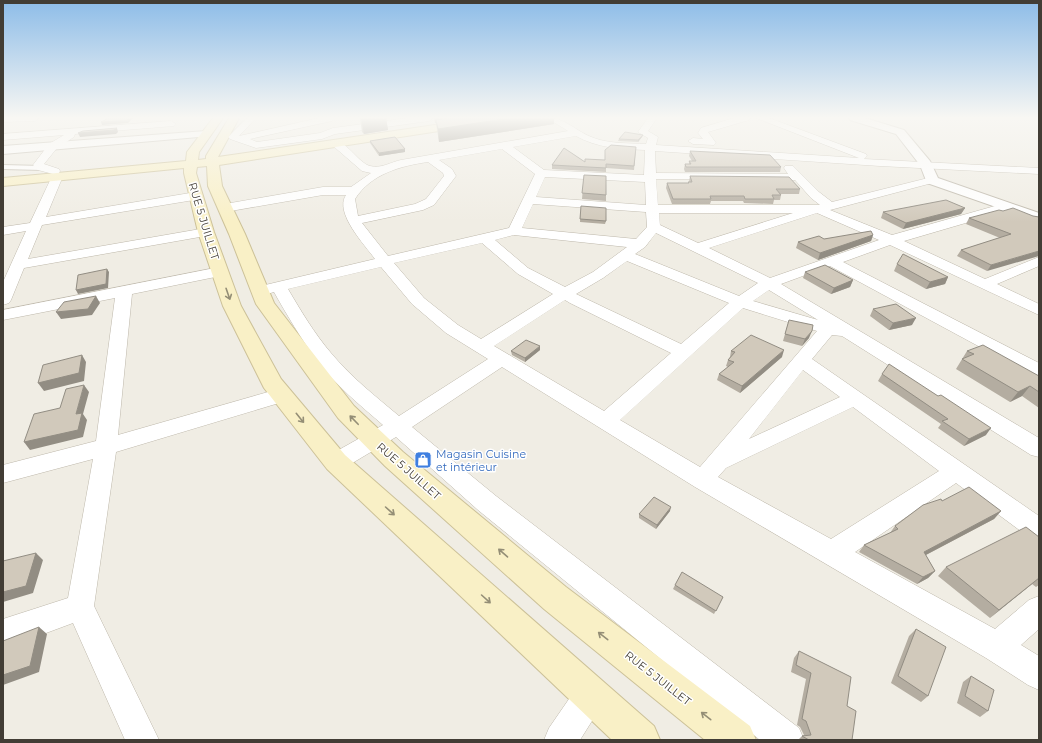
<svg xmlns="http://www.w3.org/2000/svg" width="1042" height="743" font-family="Montserrat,sans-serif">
  <rect width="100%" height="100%" fill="#f0ede4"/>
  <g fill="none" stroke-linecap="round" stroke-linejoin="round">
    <!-- service casing -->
    <g stroke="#beb8ab" stroke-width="2">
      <path id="service" d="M3 165 42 166 45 168 42 170 3 169Z"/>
    </g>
    <!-- minor casing -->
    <g stroke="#beb8ab" stroke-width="1">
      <path id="minor" d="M3 118H39L35 121 3 122Z
        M247 118H256L239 136 319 118H336L332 121 250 139 257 142 320 133 333 128 408 118H433L429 121 335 134 322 139 256 148 230 139 228 137Z
        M547 118C567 118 576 132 594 138 610 144 629 143 646 144L648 138 638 132 648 118H657L648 131 658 137 656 145 859 158 756 118H769L866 154 867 156 864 159 1039 168V174L880 166 655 151 656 173 788 174 784 168 785 166H793L819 192 832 202 932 177 936 178 938 180 936 182 830 210 892 235 1002 204H1010L1012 207 1010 210 904 241 985 279 1039 257V266L997 284 1039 304V315L890 245 843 262 1039 363V377L1032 375 830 266 781 284 1039 438V457L1031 455 842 336 832 335 812 359 1039 516V541L1030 538 956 483 855 552 995 629 1029 600 1039 596V629L1021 645 1039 656V690L1028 685 986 658 695 487 502 367 412 427 496 496 799 728 804 740H760L478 510 396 437 344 468 336 471 328 468 325 462 328 456 383 425C360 405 335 385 317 360 301 339 287 315 274 292L267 294 261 292 259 289 261 286 375 259C365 245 334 213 346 195H323L225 212 221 211 219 208 221 205 225 204 323 187H351L371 173 362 171 332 145 330 143 332 141C345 138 358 163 370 166 381 169 391 162 401 160L568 131ZM576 136C597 148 621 149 645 150L644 175 544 170 513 147ZM502 149 535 174 509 228 388 256 362 223 423 210 434 205 456 176 452 169 439 160ZM428 162 443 173 444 176 426 199 415 204 358 216 355 199C371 174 400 166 428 162ZM545 177 645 182 646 205 536 197ZM656 179 795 180 811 198 820 205H658ZM533 204 646 212 647 227 636 239 522 228ZM659 213H793L698 243 660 225ZM817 213 879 240 770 278 709 248ZM656 233 758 283 739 296 635 254 645 247ZM514 235 627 247 593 272 565 287 528 268 495 240ZM482 243 518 274 553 294 481 339 458 325 424 298 394 263ZM627 261 729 303 681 344 576 294 603 278ZM381 267 412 304 446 333 488 359 399 416C375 396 351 377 331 353 314 333 301 311 288 289ZM769 290 818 320 753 301ZM565 300 570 303 671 353 604 411 494 346ZM743 308 817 331 700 467 620 420ZM803 370 840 397 749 439ZM853 407 939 471 831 539 718 477 726 468Z
        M734 118H750L749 120 708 132 716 143 714 145 693 144 688 141 693 138 703 139 698 133 701 128Z
        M171 121 176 124 174 126 75 134 74 137 57 148 44 164 59 169 60 171 59 173 63 176 46 217 196 192 200 193 202 196 200 199 42 225 28 259 206 228 211 229 213 232 211 235 24 268 11 300 9 303 3 305V282L26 231 3 235V227L30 223 53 174 38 170 33 165 49 144 64 135 3 140V134Z
        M220 267 225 269 228 272 225 275 132 294 118 435 282 388 289 390 292 395 289 400 116 452 94 606 159 740H125L73 623 3 649V619L68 598 93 459 3 483V465L96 441 115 298 3 320V310Z
        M591 678 602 683 607 694 602 705 580 740H544L549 728 580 683Z"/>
    </g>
    <!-- tertiary casing -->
    <g stroke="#beb8ab" stroke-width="2">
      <path id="tertiary" d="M849 118H865L904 130 930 161 938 178 1039 213V222L927 183 920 165 896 134 850 120Z
        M206 131 210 132 211 134 210 136 3 154V146Z"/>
    </g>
    <!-- secondary casing -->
    <g stroke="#ccc198" stroke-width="2">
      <path id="secondary" d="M213 118H223L199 152 198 160 206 159V156L229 118H239L218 157 482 118H509L504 121 219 165 222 186 245 234 274 303 354 406 403 452 566 587 750 726 756 740H705L544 609 385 466 338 418 256 304 229 234 208 186 207 166 197 167 196 173 214 232 241 306 281 379 345 455 654 726 660 740H612L327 469 264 388 223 306 198 232 184 173V168L3 186V178L186 161 187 152Z"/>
    </g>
    <!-- service -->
    <use href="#service" fill="#fff" fill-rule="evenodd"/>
    <!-- minor -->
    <use href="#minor" fill="#fff" fill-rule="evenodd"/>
    <!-- tertiary -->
    <use href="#tertiary" fill="#fff" fill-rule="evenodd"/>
    <!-- secondary -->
    <use href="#secondary" fill="#f9f0c6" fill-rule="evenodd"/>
  </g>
  <!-- wall -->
  <path fill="#b4ada1" d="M360 118H386L388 130 364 134 362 132Z
    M434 118H554V124L439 142 436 123H435Z
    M643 135 642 137 638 142 618 141 619 139Z
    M370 141 405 149V152L379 156 370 143Z
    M636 147 634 170 606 168V172L552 169V165L605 160V150Z
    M690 151 781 167 780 172H685L684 169 685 164H689V161H692L689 156Z
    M584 175 606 195V201L582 199Z
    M690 176 800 189 799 194H780L781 195 780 200H774L773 204 744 203 743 201H711L710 204H672L666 188 667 183H688V182H689Z
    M581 206 606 221 605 224 580 222Z
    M965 208 961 214 903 229 881 218 883 212Z
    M1033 216 987 271 957 256 961 250 1000 238 966 224 969 218Z
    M873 235 871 241 818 260 796 248 798 242 824 239Z
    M897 264 948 277 945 284 926 289 894 271Z
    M805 272 853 280 850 287 831 294 803 278Z
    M873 309 912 325 889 330 870 316Z
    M789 320 809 338 802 346 783 341Z
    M540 350 525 362 512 355 511 351Z
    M731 351 782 357 740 393 717 380 719 374 728 367 726 366 728 360 730 357Z
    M967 351 1039 376V408L1022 396 1010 402 956 369Z
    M882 374 938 396 986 435 964 446 938 428 941 424 878 381Z
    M670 511 656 529 639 518V514Z
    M1001 511 994 519 926 555 935 571 928 578 917 584 859 552 864 545 890 533 895 526Z
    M1039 537V585L1036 587 1032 584 990 618 938 576 946 567Z
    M675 585 723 597 714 614 673 589Z
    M916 629 928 696 921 702 891 683 909 636Z
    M799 651 847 706 852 740H798L802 736 804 735 800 727 797 725 806 679 791 672 794 658Z
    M971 676 988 711 980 717 957 703 963 682Z"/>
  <!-- shaded-wall -->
  <path fill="#928d83" d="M129 118H133L128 123 102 125 101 122Z
    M361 118H386L388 130 364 134Z
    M435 118H471L436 120V123H435Z
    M510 118H554V124L439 142 438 129Z
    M117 128 118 132 116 134 80 137 78 133Z
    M643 135 642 137 638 142V140Z
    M405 149V152L379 156V153Z
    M965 208 961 214 903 229 906 223Z
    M873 235 871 241 818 260 820 253Z
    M1039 251V256L987 271 991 265Z
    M107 269 109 272 108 288 78 294 76 290Z
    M948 277 945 284 926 289 930 282Z
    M853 280 850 287 831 294 834 288Z
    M96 296 100 303 92 315 61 319 56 312Z
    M916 318 912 325 889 330 893 323Z
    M812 331 809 338 802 346 805 339Z
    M540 346V350L525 362V358Z
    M784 350 782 357 740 393 742 386Z
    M82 355 86 362 84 381 44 391 38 383Z
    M84 385 89 392 83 414 87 420 83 437 30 450 24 442 76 414Z
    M1030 386 1022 396 1010 402 1018 392Z
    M991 428 986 435 964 446 969 439Z
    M671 507 670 511 656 529 657 525Z
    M1001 511 994 519 918 559 924 552Z
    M36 553 43 560 33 593 3 602V592Z
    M935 571 928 578 917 584 923 577Z
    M1039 578 1032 584 990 618 999 610Z
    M39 627 47 634 39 672 3 685V675Z"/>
  <!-- building -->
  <path fill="#d1c9bb" stroke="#928d83" d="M109 118H129L127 120 101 122Z
    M450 118H510L438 129 436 120Z
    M117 128 114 130 78 133 83 131Z
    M625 132 643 135 638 140 619 139Z
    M395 137 405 149 379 153 370 141Z
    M611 145 636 147 634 166 606 164V168L552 165 564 148 585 162V159L605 160V150Z
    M690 151 770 155 781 167H686L685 164H691L689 161H696Z
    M584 175 606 176V195L582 193Z
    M690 176 789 177 800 189H776L781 195H772L774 199H745L744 196H710L711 199H673L667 183H689L688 182H692Z
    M946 200 965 208 906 223 883 212Z
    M581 206 606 208V221L580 219Z
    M1013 208 1033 216 1039 217V251L991 265 961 250 1011 234 969 218 999 210 1003 211Z
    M871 231 873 235 820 253 798 242 819 236 824 239Z
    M903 254 948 277 930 282 897 264Z
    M825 265 853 280 834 288 805 272Z
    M107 269 106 284 76 290 78 275Z
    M96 296 88 309 56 312 64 302Z
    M896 304 916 318 893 323 873 309Z
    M789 320 813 325 812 331 805 339 785 334Z
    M751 335 784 350 742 386 719 374 734 362 728 360 735 352 731 351Z
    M526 340 540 346 525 358 511 351Z
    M983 345 1039 376V392L1030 386 1018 392 962 359 974 354 967 351Z
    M82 355 79 373 38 383 43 365Z
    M889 364 938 396 941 395 991 428 969 439 942 421 948 419 882 374Z
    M84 385 76 414 82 413 78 430 24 442 34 414 60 408 66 389Z
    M969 487 1001 511 924 552 935 571 923 577 864 545 898 529 895 526 923 505 941 499 942 501Z
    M654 497 671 507 657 525 639 514Z
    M1026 527 1039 537V578L999 610 946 567Z
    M36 553 26 586 3 592V561Z
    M682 572 723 597 716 611 675 585Z
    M39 627 30 666 3 675V641Z
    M916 629 946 647 928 696 898 676Z
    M799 651 851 677 847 706 856 711 852 740H809L802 736 811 735 806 721 802 719 811 673 796 665Z
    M971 676 994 690 988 711 965 696Z"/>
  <!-- one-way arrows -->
  <defs><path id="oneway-shaft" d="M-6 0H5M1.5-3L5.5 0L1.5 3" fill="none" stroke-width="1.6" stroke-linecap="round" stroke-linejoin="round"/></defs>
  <g stroke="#948e76">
    <use href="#oneway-shaft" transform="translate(228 294) rotate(71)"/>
    <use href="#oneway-shaft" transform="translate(300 418) rotate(51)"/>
    <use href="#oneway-shaft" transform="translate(354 420) rotate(-134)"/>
    <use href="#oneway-shaft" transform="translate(390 511) rotate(42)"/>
    <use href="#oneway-shaft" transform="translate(503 553) rotate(-139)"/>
    <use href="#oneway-shaft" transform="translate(486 599) rotate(42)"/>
    <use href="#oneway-shaft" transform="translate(603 636) rotate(-142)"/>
    <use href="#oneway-shaft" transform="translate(706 716) rotate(-142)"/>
  </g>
  <!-- sky -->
  <linearGradient id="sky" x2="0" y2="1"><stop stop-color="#8dbce8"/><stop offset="0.53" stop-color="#f8f7f3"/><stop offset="1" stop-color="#f8f7f3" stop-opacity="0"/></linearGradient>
  <rect width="1042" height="222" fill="url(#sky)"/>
  <!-- icons -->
  <defs>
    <g id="shop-square" transform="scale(0.9)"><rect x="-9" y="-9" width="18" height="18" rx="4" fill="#3f7fe0" stroke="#fff"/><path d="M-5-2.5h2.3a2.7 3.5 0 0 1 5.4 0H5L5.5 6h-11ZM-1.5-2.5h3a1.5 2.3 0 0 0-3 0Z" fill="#fff"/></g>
  </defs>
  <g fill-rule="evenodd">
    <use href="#shop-square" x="423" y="460"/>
  </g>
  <g text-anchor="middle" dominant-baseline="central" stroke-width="3" stroke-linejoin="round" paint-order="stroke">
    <!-- street labels -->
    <g font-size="11" fill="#423d35" stroke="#fff">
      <text transform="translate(204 221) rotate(73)">RUE 5 JUILLET</text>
      <text transform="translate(409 471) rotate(41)">RUE 5 JUILLET</text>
      <text transform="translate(658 678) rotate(38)">RUE 5 JUILLET</text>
    </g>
    <!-- shop labels -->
    <g font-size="11" fill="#366cbe" stroke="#fff" text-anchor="start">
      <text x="436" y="454">Magasin Cuisine<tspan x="436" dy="13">et intérieur</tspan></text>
    </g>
  </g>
  <!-- border -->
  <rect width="1042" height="743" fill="none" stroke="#423d35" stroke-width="8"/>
</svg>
